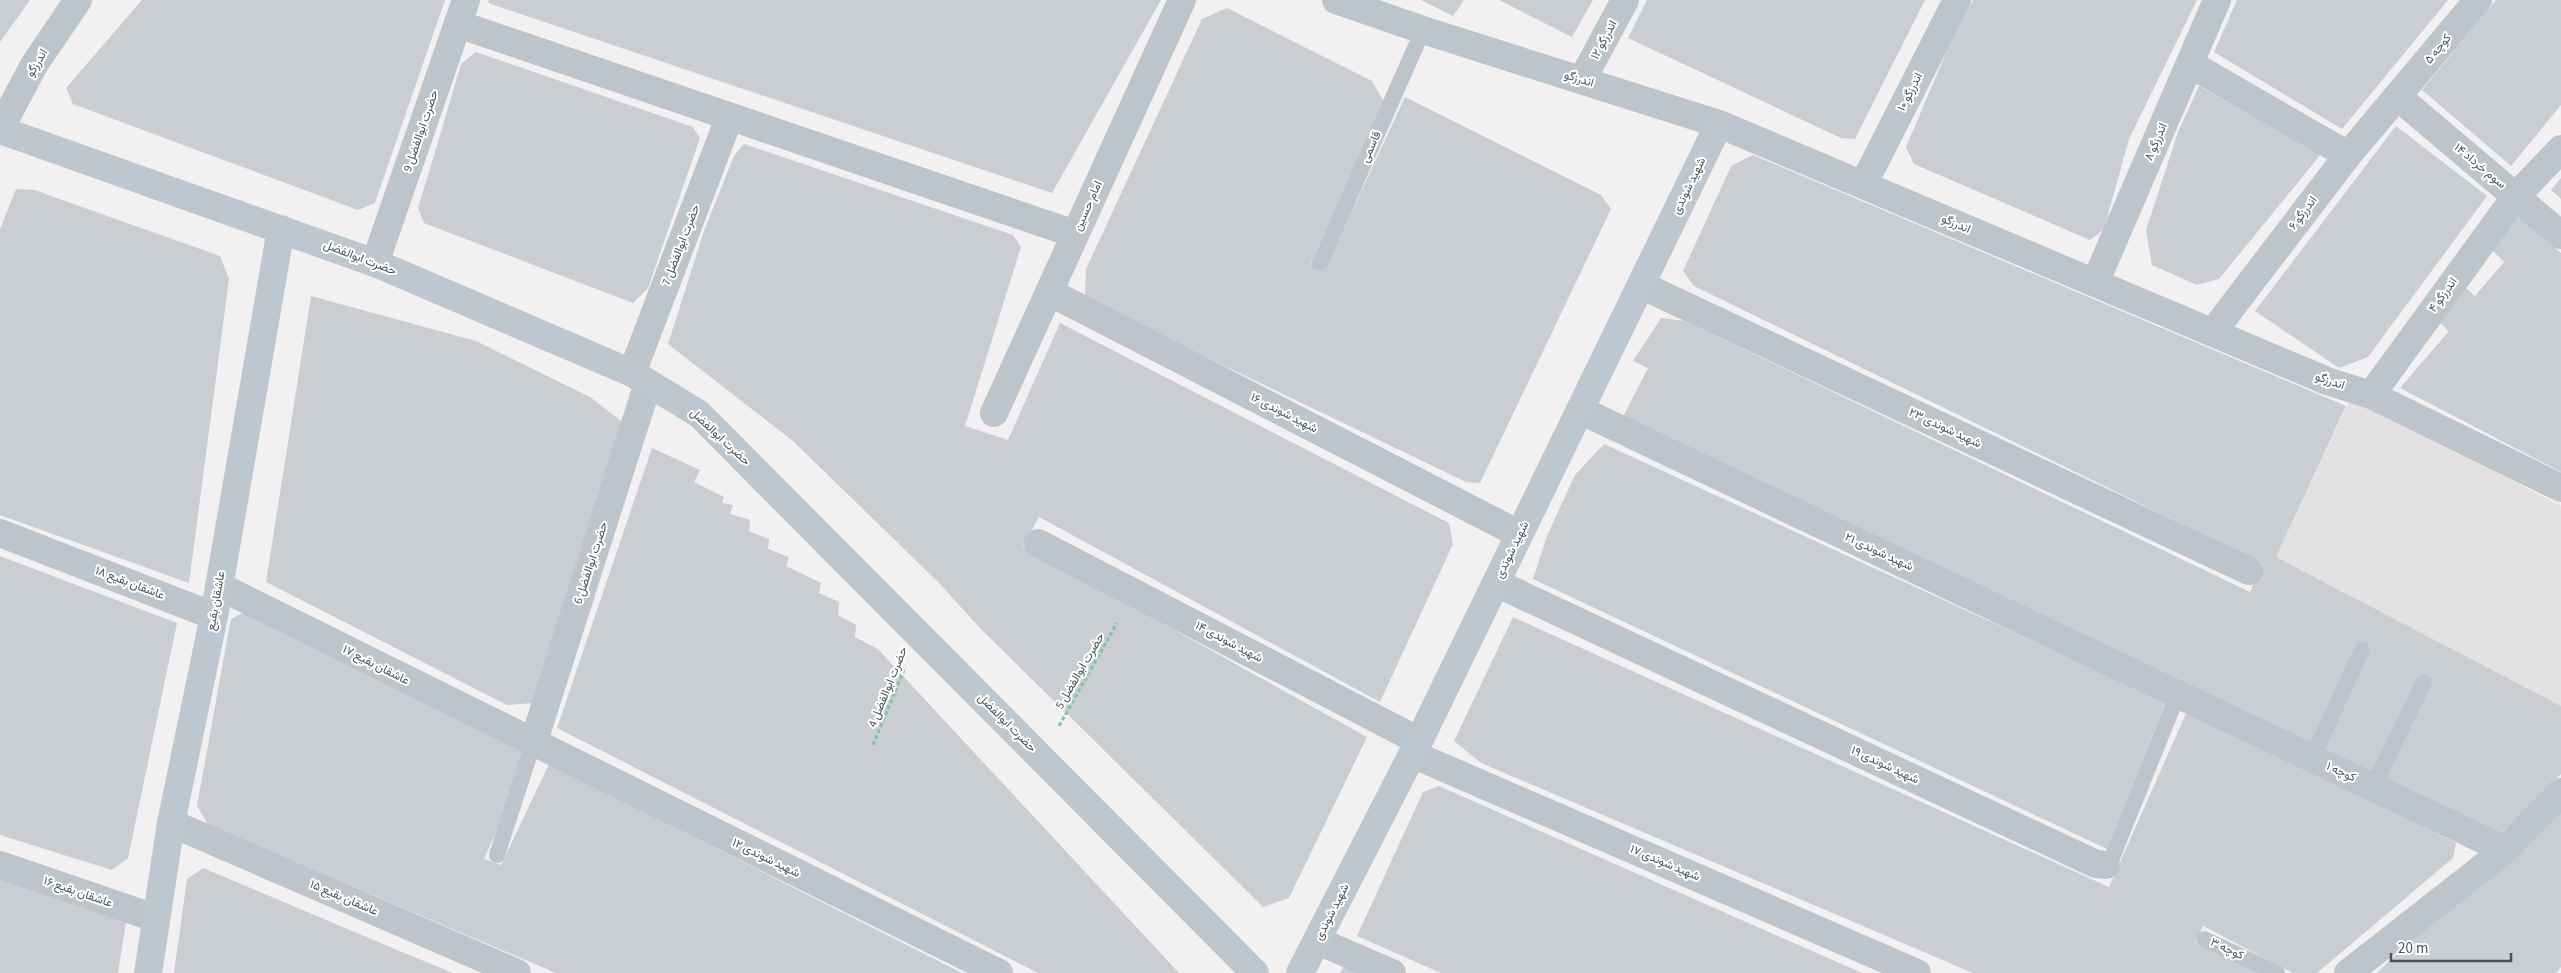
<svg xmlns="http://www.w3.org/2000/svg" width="2561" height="973" font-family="'Source Sans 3',Vazirmatn,sans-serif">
  <rect width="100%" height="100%" fill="#f2f0f0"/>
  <!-- education -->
  <path fill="#e3e1e1" d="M2352 395 2561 506V706L2276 557Z"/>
  <!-- building -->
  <path fill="#cacdd2" d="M0 0H30L0 42Z
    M142 0H445L375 203 358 210 73 104 66 88Z
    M489 0H1161L1052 193 574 32 488 3Z
    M1421 0H1464L1453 16Z
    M1499 0H1593L1572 37Z
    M1647 0H1925L1855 139 1841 138 1628 38Z
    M1973 0H2197L2129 139 2104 229 2090 240 1914 164 1906 147 1949 46Z
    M2237 0H2448L2342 129 2214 52Z
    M2496 0H2561V105L2511 166 2422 90Z
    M1227 8 1372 81 1384 102 1311 263 1325 269 1405 97 1601 195 1611 209 1480 483 1466 482 1085 299 1086 269 1202 19Z
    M476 52 693 127 700 138 648 288 633 303 424 223 418 208 441 132 461 64Z
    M2199 86 2321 154 2219 279 2197 285 2152 265 2146 230 2178 132Z
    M2396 126 2487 196 2368 357 2339 368 2255 311Z
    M744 144 1013 235 1021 247 965 426 1008 440 1060 323 1449 523 1453 544 1380 702 1039 517 1023 546 1367 737 1289 898 1263 907 980 628 939 583 793 441 668 344 704 231 734 156Z
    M1753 155 2346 406 2276 557 2561 706V774L2499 836 1623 417 1648 368 1633 361 1661 318 1685 321 2250 592 2262 563 1694 286 1683 271 1731 166Z
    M2561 178V199L2551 190Z
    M16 189 35 190 51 196 220 256 229 279 189 583 0 515V229Z
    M2514 217 2522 218 2561 253V472L2400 388 2449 331 2437 320 2466 288 2475 296 2504 262 2492 250Z
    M311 296 476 341 590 397 625 424 534 703 507 705 266 582Z
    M1604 444 2118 680 2165 704 2107 849 1533 579 1547 536 1575 475Z
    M652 448 700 470 694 482 724 497 722 503 733 505 730 514 750 520 749 531 769 539 768 549 789 557 786 566 821 583 819 593 839 602 838 615 856 625 855 637 878 649 890 662 1179 973H1038L557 728Z
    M0 556 177 623 128 858 112 870 0 835Z
    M247 611 530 755 484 859 501 865 549 764 962 973H556L208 825 197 806 225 651 231 619Z
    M1513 617 2109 887 2188 709 2456 843 2453 858 2317 973H2293L2203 926 2195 942 2259 973H1973L1481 763 1454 741Z
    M1439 786 1762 929 1862 973H1441L1357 936 1423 792Z
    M2561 808V967L2556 973H2377L2412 939Z
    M203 868 402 952 453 973H174L187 879Z
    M0 878 126 922 118 973H0Z
    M1344 966 1360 973H1340Z"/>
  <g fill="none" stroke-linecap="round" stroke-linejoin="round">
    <!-- path -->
    <path stroke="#7cc9a1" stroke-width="3" stroke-dasharray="4 2.5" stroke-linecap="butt" d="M1059 726 1117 623
      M873 745 904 670"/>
    <!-- lane -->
    <path stroke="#bdc5cc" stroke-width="16" d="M1320 263 1423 30
      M2312 758 2362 650
      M2373 787 2424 682
      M497 855 533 744
      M2106 865 2111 860 2178 694
      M2204 939 2277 973"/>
    <!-- street -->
    <path stroke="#bdc5cc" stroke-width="28" d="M1336 0 1423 30 1719 124 2327 381 2371 395 2561 488
      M458 24 1075 234
      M2190 64 2348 155
      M1582 80 1625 0
      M2398 97 2561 235
      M0 129 34 65 78 0
      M1863 185 1957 0
      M375 263 466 0
      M2095 283 2217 0
      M1641 285 2249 571
      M1049 292 1519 534
      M2212 333 2348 155 2478 0
      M632 373 729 118
      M2371 395 2516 196 2561 149
      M1580 410 2505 850
      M994 413 1182 0
      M0 533 214 616
      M1038 543 1419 741
      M1496 583 2096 864 2106 865
      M219 586 999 973
      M533 744 648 383
      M1412 754 1917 973
      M171 823 517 973
      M0 865 155 918
      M1318 941 1392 973
      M2348 973 2505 850 2561 792"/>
    <!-- secondary -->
    <path stroke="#bdc7d0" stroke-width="28" d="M0 130 375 263 632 373 699 414 1255 973
      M148 973 171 823 214 616 281 229
      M1300 973 1419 741 1719 124"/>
  </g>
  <g text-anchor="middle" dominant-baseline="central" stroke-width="4" stroke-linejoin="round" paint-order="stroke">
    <!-- street labels -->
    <g font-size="12" fill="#49545c" stroke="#fff">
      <text transform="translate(1604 40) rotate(-62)">اندرزگو ۱۲</text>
      <text transform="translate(2438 49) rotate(-51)">کوچه ۵</text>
      <text transform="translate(37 63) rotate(-59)">اندرزگو</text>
      <text transform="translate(1579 79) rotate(17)">اندرزگو</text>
      <text transform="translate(1910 92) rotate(-63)">اندرزگو ۱۰</text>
      <text transform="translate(421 131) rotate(-71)">حضرت ابوالفضل 9</text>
      <text transform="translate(2156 142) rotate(-67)">اندرزگو ۸</text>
      <text transform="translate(1371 147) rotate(-66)">قاسمی</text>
      <text transform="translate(2480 166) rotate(40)">سوم خرداد ۱۴</text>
      <text transform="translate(1689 186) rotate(-64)">شهید شوندی</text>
      <text transform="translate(1088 206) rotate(-66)">امام حسین</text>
      <text transform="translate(2303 213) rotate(-53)">اندرزگو ۶</text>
      <text transform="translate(1956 224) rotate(23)">اندرزگو</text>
      <text transform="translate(681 245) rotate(-69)">حضرت ابوالفضل 7</text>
      <text transform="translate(360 258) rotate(21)">حضرت ابوالفضل</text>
      <text transform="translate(2443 295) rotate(-54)">اندرزگو ۴</text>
      <text transform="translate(2330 381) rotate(19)">اندرزگو</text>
      <text transform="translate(1284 413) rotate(27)">شهید شوندی ۱۶</text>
      <text transform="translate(1945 428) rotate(25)">شهید شوندی ۲۳</text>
      <text transform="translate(720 437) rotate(43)">حضرت ابوالفضل</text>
      <text transform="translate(1512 550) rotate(-64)">شهید شوندی</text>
      <text transform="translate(1879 552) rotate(25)">شهید شوندی ۲۱</text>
      <text transform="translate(591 563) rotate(-72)">حضرت ابوالفضل 6</text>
      <text transform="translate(130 583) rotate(21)">عاشقان بقیع ۱۸</text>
      <text transform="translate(216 601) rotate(-80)">عاشقان بقیع</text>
      <text transform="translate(1229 642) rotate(28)">شهید شوندی ۱۴</text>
      <text transform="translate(376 665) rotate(27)">عاشقان بقیع ۱۷</text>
      <text transform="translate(1080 671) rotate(-60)">حضرت ابوالفضل 5</text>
      <text transform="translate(888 687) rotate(-68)">حضرت ابوالفضل 4</text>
      <text transform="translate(1007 723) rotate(45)">حضرت ابوالفضل</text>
      <text transform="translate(1885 765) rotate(25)">شهید شوندی ۱۹</text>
      <text transform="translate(2341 772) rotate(25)">کوچه ۱</text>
      <text transform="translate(766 858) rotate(26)">شهید شوندی ۱۲</text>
      <text transform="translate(1665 863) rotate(23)">شهید شوندی ۱۷</text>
      <text transform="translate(78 892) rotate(19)">عاشقان بقیع ۱۶</text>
      <text transform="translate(344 898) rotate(23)">عاشقان بقیع ۱۵</text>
      <text transform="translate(1332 912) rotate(-63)">شهید شوندی</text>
      <text transform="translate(2227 949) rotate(25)">کوچه ۳</text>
    </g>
  </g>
  <!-- scale -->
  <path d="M2391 953v8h120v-8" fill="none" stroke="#49545c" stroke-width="2.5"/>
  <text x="2398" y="953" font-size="15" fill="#49545c" stroke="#ffffff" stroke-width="4" paint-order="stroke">20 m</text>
</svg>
